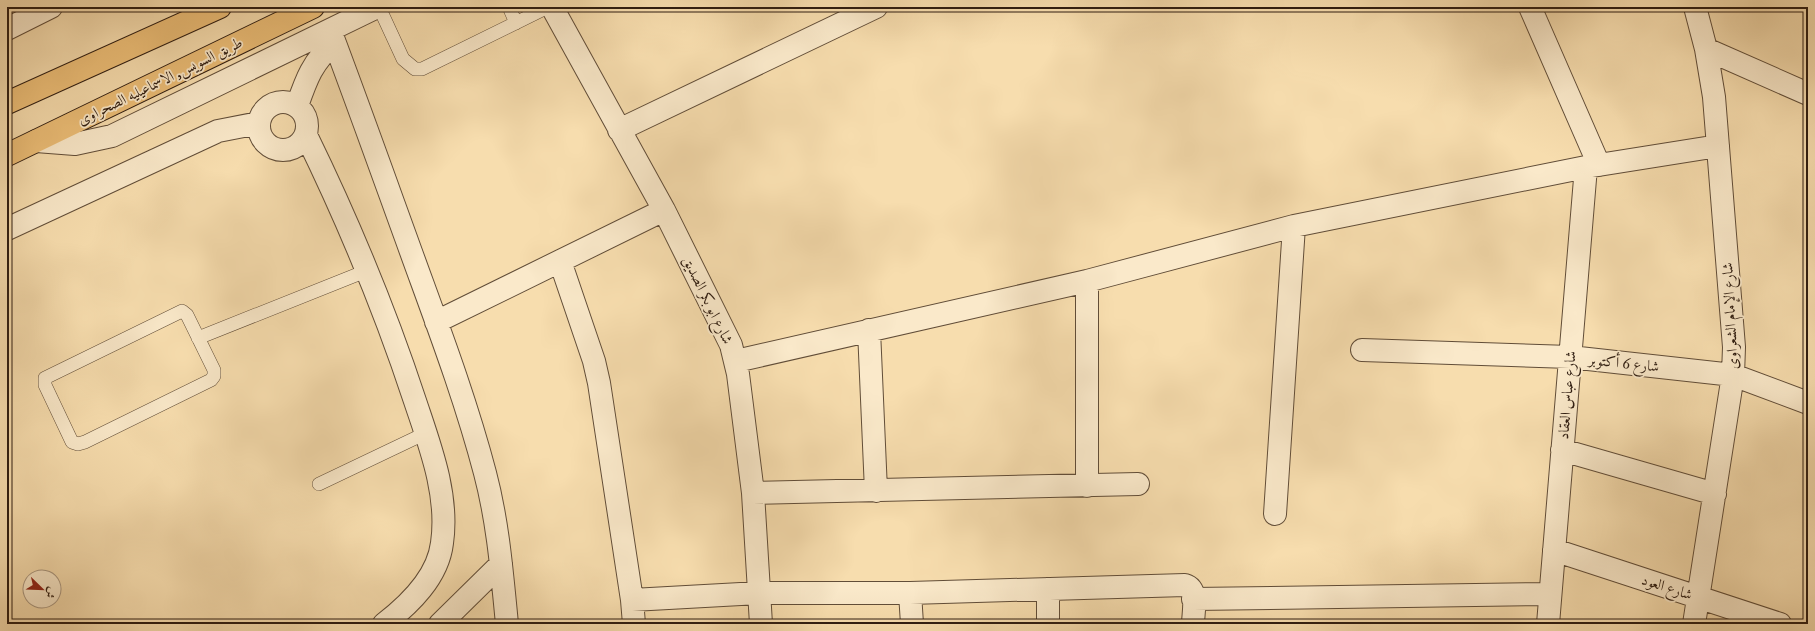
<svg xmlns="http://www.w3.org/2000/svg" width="1815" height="631" font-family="'IM FELL Great Primer',Amiri,serif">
  <rect width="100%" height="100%" fill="#f7ddae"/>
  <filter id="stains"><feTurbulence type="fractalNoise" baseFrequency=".005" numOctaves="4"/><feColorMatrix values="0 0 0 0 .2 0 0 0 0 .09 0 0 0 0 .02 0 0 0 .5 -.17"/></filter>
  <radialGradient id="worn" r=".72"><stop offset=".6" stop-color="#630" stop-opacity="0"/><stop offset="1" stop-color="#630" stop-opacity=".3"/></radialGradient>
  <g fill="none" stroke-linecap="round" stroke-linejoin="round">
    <!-- service casing -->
    <g stroke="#614d38" stroke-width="14">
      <path id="service" d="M379 7 403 59 415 69H422L548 7
        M509 7 516 23
        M182 311 187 315 214 370V376L211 380 85 442 78 444 72 442 45 385V378Z
        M198 338 366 271
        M319 484 426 433"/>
    </g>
    <!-- minor casing -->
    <g stroke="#614d38" stroke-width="24">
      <path id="minor" d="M552 7 664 210 731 345 738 374 753 493 761 624
        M1530 7 1599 165
        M7 29 51 7
        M330 30C356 99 381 169 406 238 434 316 464 393 485 473 498 522 502 573 507 624
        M1706 49 1808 94
        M259 126a24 24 0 1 1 48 0a24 24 0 1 1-48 0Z
        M297 106C306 80 313 60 335 43
        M619 130 876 7
        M306 135C348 221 385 310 415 401 430 446 449 495 442 543 438 577 410 604 384 624
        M36 141 75 144 112 136 377 7
        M7 229 218 131 259 123
        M560 261 594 361 599 383 632 600 634 624
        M1087 281V486
        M436 322 664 210
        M869 330 876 491
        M1362 350 1570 357 1733 375 1808 403
        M736 361 1087 281 1294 226 1586 167 1718 146
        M1562 450 1715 494
        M753 493 1138 484
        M1275 514 1294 226
        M1554 550 1780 624
        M910 593 912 624
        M1193 599 1550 594
        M632 600 759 593H910L1185 585C1199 589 1193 613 1193 624
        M440 624 501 564
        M1048 624V589
        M1548 624 1586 167
        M1694 624 1733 375 1734 347 1714 97 1706 49 1695 7"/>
    </g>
    <!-- trunk casing -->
    <g stroke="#2f1d11" stroke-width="24">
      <path id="trunk" d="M7 103 220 7
        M7 155 313 7"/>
    </g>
    <!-- service -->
    <use href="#service" stroke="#fae9ca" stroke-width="13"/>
    <!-- minor -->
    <use href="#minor" stroke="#fae9ca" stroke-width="22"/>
    <!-- trunk -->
    <use href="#trunk" stroke="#ecbe77" stroke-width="22"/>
  </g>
  <g text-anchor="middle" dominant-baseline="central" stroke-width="3.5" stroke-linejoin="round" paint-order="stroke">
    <!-- street labels -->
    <g font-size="15" fill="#2f1d11" stroke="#fae9ca">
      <text transform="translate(160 81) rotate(-26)">طريق السويس, الاسماعيليه الصحراوى</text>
      <text transform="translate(708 300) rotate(64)">شارع ابو بكر الصديق</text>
      <text transform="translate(1730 316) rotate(-93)">شارع الإمام الشعراوى</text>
      <text transform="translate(1624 363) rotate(6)">شارع 6 أكتوبر</text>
      <text transform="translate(1567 395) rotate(-85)">شارع عباس العقاد</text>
      <text transform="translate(1667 587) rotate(18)">شارع العود</text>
    </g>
  </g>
  <!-- margin -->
  <rect width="1815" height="631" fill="none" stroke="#f7ddae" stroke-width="24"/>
  <rect x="8" y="8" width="1799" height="615" fill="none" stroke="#2f1d11" stroke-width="2"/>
  <rect x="12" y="12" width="1791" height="607" fill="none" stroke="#2f1d11"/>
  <!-- north arrow -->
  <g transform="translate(42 589) rotate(113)"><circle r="19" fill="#fae9ca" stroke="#a99780"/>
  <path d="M0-3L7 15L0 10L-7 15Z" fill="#8f2418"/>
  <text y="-6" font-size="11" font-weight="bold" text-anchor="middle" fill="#2f1d11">ش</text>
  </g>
  <rect width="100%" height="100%" filter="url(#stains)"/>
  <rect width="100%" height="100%" fill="url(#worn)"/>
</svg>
